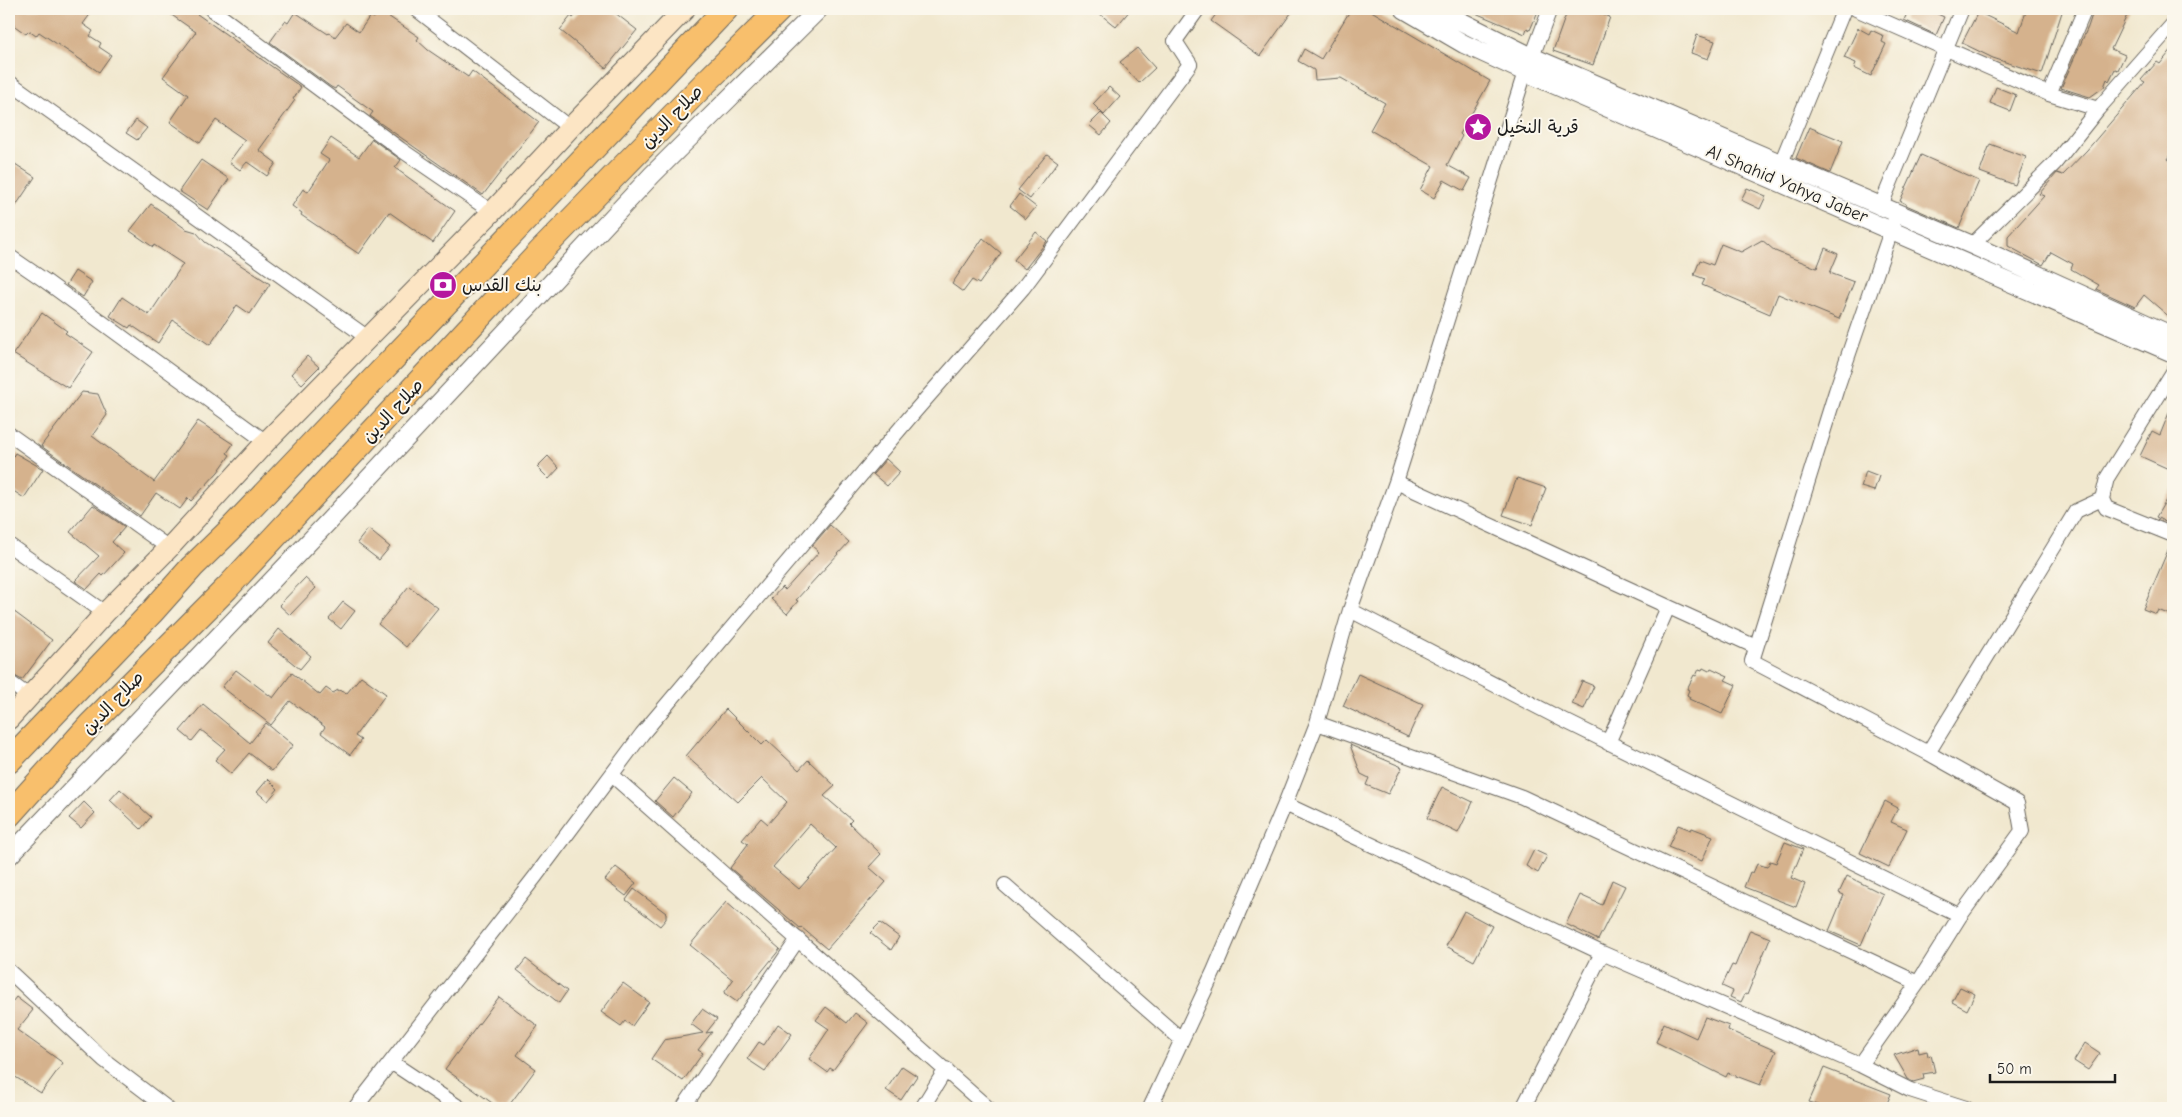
<svg xmlns="http://www.w3.org/2000/svg" width="2182" height="1117" font-family="'Comic Neue','Playpen Sans Arabic',sans-serif">
  <rect width="100%" height="100%" fill="#fbf7ec"/>
  <filter id="ink" filterUnits="userSpaceOnUse"><feTurbulence type="fractalNoise" baseFrequency=".02" numOctaves="2"/><feDisplacementMap in="SourceGraphic" scale="10" xChannelSelector="R" yChannelSelector="G"/><feConvolveMatrix kernelMatrix="1 2 1 2 8 2 1 2 1" color-interpolation-filters="sRGB"/></filter>
  <filter id="wash" filterUnits="userSpaceOnUse"><feTurbulence type="fractalNoise" baseFrequency=".0096" numOctaves="4" result="noise"/><feDisplacementMap in="SourceGraphic" scale="20" xChannelSelector="R" yChannelSelector="G"/><feGaussianBlur stdDeviation="1.12" result="paint"/><feColorMatrix in="noise" values="0 0 0 0 0 0 0 0 0 0 0 0 0 0 0 0 0 1.4 0 .05"/><feComposite in="paint" operator="in"/></filter>
  <g filter="url(#wash)">
    <rect width="100%" height="100%" fill="#f1e8cf"/>
    <g id="blocks">
      <!-- building -->
      <path fill="#d5b28d" fill-rule="evenodd" d="M9 9H94L83 24 93 31 90 36 101 43 99 47 111 55 99 72 39 32 36 36 29 31 26 34 9 22Z
        M163 9H200L197 14 301 87 293 99 295 100 259 150 276 163 267 176 247 162 240 170 229 162 245 140 216 120 200 143 170 122 188 95 163 77 196 32Z
        M581 9H610L637 30 606 68 560 30 571 16 573 18Z
        M1094 9H1131L1116 27Z
        M1220 9H1294L1260 56 1211 21Z
        M1351 9H1368L1490 81 1460 134 1462 136 1447 165 1471 178 1464 191 1444 180 1434 198 1420 190 1433 166 1370 130 1385 103 1341 78 1315 80 1314 70 1298 61 1304 49 1321 59Z
        M1466 9H1539L1530 30 1527 28 1525 34Z
        M1568 9H1586L1610 17 1593 65 1553 51Z
        M1909 9H1927L1944 17 1936 35 1904 20Z
        M2027 9H2063L2042 74 1993 58 1962 43 1978 12 2019 32Z
        M2094 9H2130L2111 49 2125 55 2118 70 2115 69 2109 81 2107 79 2104 87 2090 97 2061 88 2088 27Z
        M379 10 419 37 417 40 428 50 468 77 472 71 539 122 483 195 370 116 373 112 337 86 335 89 331 87 270 42 285 21 288 23 295 12 328 34 329 33 335 37 346 23 359 32 370 16 374 18Z
        M1858 28 1869 34 1871 30 1884 36 1882 42 1886 44 1871 76 1854 68 1856 63 1844 58Z
        M1697 35 1715 41 1708 59 1691 53Z
        M1137 48 1155 68 1139 83 1120 62Z
        M2173 48V152L2168 159 2173 164V320L2144 295 2135 307 2096 289 2099 285 2071 269 2073 264 2051 252 2043 265 2008 246V236L2044 196 2039 194 2057 173 2063 175 2087 150 2145 82 2141 80 2157 62 2160 64Z
        M1109 87 1120 97 1104 115 1093 104Z
        M1996 87 2016 95 2010 111 1990 103Z
        M1101 113 1111 123 1101 135 1089 125Z
        M136 120 147 128 137 140 126 133Z
        M1809 127 1843 141 1830 173 1796 158Z
        M331 138 359 157 372 139 401 160 395 168 455 211 433 243 389 212 359 254 301 215 302 213 292 206 303 189 308 192 329 160 320 154Z
        M1990 144 2026 157 2015 185 1980 172Z
        M1047 154 1058 162 1030 199 1018 190Z
        M1921 155 1979 181 1959 228 1906 205V204L1900 201Z
        M9 160 35 177 9 216Z
        M201 160 229 179 208 210 179 191Z
        M1747 188 1766 196 1760 209 1741 200Z
        M1019 194 1036 207 1026 219 1010 206Z
        M151 204 186 229 196 232 205 242 270 284 250 314 237 305 210 345 173 320 158 343 131 325 129 328 110 316 122 297 149 315 183 264 154 245 153 247 130 231Z
        M1036 232 1047 241 1025 269 1014 260Z
        M983 238 1001 253 979 284 972 280 963 292 952 284Z
        M1762 240 1775 251 1817 268 1825 248 1838 254 1830 273 1854 282 1839 319 1778 294 1770 314 1702 285 1705 279 1694 275 1700 260 1713 265 1721 244 1741 252Z
        M75 271 92 282 83 297 66 285Z
        M42 313 67 331 65 333 93 352 68 388 13 354Z
        M307 356 319 367 302 384 291 374Z
        M82 392 98 394 107 415 92 436 154 482 198 421 233 444 227 453 230 455 218 472 191 501 188 498 180 509 156 493 140 516 41 446Z
        M2173 403V471L2140 456 2152 431 2160 435Z
        M15 453 43 469 24 498 9 488V463Z
        M548 456 559 468 549 479 537 467Z
        M886 459 900 472 887 486 873 474Z
        M1866 471 1879 476 1874 491 1861 487Z
        M1517 478 1546 488 1532 525 1503 515Z
        M2173 488V526L2156 517Z
        M93 505 125 527 112 542 124 553 103 576 101 574 87 589 75 581 99 556 70 532Z
        M830 525 849 542 796 600 798 601 787 614 771 599 782 587 785 590 819 552 812 546Z
        M368 529 390 547 379 560 357 543Z
        M2171 543 2173 544V616L2158 610 2156 614 2143 609Z
        M305 578 316 588 290 615 279 605Z
        M409 586 438 608 406 647 378 624Z
        M343 602 355 611 341 629 329 619Z
        M9 608 52 640 22 680 9 673Z
        M279 629 311 656 300 669 268 643Z
        M1703 668 1709 671 1711 668 1728 676 1725 680 1736 685 1722 714 1689 699 1690 697 1687 695 1689 690 1687 689 1694 675 1696 676 1699 669 1702 670Z
        M236 670 273 698 292 673 320 695 326 688 333 693 338 690 347 693 361 676 386 694 355 736 361 740 350 755 321 733 325 727 290 701 271 725 222 687Z
        M1358 674 1423 704 1408 737 1343 706Z
        M1582 681 1594 686 1584 709 1572 704Z
        M203 704 250 743 266 723 293 745 272 771 249 753 231 774 215 760 225 749 201 730 192 741 180 731Z
        M726 709 762 745 767 740 799 770 808 760 835 786 824 796 852 820 849 823 881 854 869 867 886 882 827 949 801 927 800 928 730 868 748 844 742 840 761 818 768 824 787 802 762 778 738 802 686 756ZM810 824 836 848 799 889 773 867Z
        M1350 745 1402 767 1388 794 1366 785 1369 778 1361 774Z
        M674 778 692 793 673 817 655 801Z
        M268 779 278 789 268 801 257 792Z
        M1442 787 1473 802 1458 833 1427 818Z
        M120 789 151 817 141 829 110 800Z
        M1885 801 1898 808 1891 822 1907 829 1889 867 1860 853Z
        M84 802 95 813 81 828 69 818Z
        M1678 825 1691 830 1692 828 1713 836 1702 861 1668 847Z
        M1785 842 1803 849 1791 878 1805 884 1796 907 1744 887 1750 872 1753 873 1757 864 1767 867 1770 861 1776 863Z
        M1534 850 1547 856 1538 873 1526 866Z
        M616 867 636 883 626 896 605 880Z
        M1847 876 1883 894 1861 945 1829 931 1844 895 1839 893Z
        M1612 880 1625 886 1598 940 1566 924 1580 895 1602 905Z
        M634 889 666 913V919L660 926 626 900Z
        M726 902 780 949 737 1002 724 993 733 980 690 945Z
        M1464 911 1492 926 1474 961 1446 946Z
        M880 923 899 937 891 950 870 933Z
        M1750 930 1770 938 1747 995 1745 994 1741 1002 1730 997 1733 991 1722 986 1732 965 1735 966Z
        M526 959 567 991 559 1003 517 970Z
        M623 983 649 1002 632 1026 625 1021 621 1026 601 1012Z
        M1960 987 1975 994 1967 1010 1952 1002Z
        M16 997 33 1010 17 1030 63 1063 41 1093 9 1073V1006Z
        M499 997 538 1026 517 1055 536 1069 507 1108H499L445 1069Z
        M826 1007 847 1023 855 1013 868 1023 833 1070 830 1068 827 1072 809 1059 829 1029 816 1020Z
        M702 1009 717 1019 706 1033 712 1032 698 1050 703 1053 683 1081 651 1059 664 1040 703 1033 691 1024Z
        M1705 1017 1729 1026 1728 1030 1776 1051 1760 1085 1728 1073 1726 1077 1656 1042 1664 1023 1696 1038Z
        M778 1024 792 1034 765 1071 747 1059 759 1042 764 1045Z
        M2085 1043 2100 1053 2088 1070 2074 1061Z
        M1918 1047 1919 1053 1927 1051 1928 1056 1931 1055 1935 1072 1923 1074 1924 1079 1913 1082 1908 1079 1894 1055Z
        M902 1066 917 1076 901 1100 886 1090Z
        M1824 1068 1891 1094 1885 1108H1825L1809 1102Z"/>
    </g>
  </g>
  <g filter="url(#ink)">
    <use href="#blocks" fill-opacity="0" stroke="#67635b" stroke-width="1"/>
    <g fill="none" stroke-linecap="round" stroke-linejoin="round">
      <!-- minor casing -->
      <g stroke="#67635b" stroke-width="16">
        <path id="minor" d="M211 9 400 149 492 212
          M416 9 570 128
          M1856 9 2049 94 2098 109
          M9 82 368 338
          M2049 94 2085 9
          M1781 163 1844 9
          M1880 208 1962 9
          M1972 245 2055 163 2098 109 2173 24
          M9 256 44 280 266 442
          M2173 372 2107 478 2102 499 2106 508 2173 535
          M9 434 169 548
          M1396 482 1756 647
          M9 545 105 613
          M1350 610 1561 719 1960 916
          M9 682 30 697
          M1317 723 1522 797 1918 983
          M1608 743 1668 607
          M1928 753 2076 511 2102 499
          M612 775 988 1108
          M1285 804 1602 953 1860 1065 1910 1090 1966 1108
          M1005 885 1182 1040
          M9 971 104 1060 167 1108
          M391 1062 460 1108
          M1860 1065 1918 983 1960 916 2022 831 2017 803 1928 753 1752 661 1836 391 1894 222
          M355 1108 535 877 642 734 910 417 1023 288 1190 64 1175 41 1198 9
          M683 1108 798 939
          M922 1108 946 1069
          M1150 1108 1214 971 1285 804 1317 723 1350 610 1396 482 1525 72 1532 57 1550 9
          M1523 1108 1602 953"/>
      </g>
      <!-- tertiary casing -->
      <g stroke="#67635b" stroke-width="20">
        <path id="tertiary" d="M1404 9 1464 44 1525 72 2173 353
          M1436 9 1532 57 1972 245 2173 336
          M9 856 327 523 652 175 819 9"/>
      </g>
      <!-- secondary casing -->
      <g stroke="#67635b" stroke-width="22">
        <path id="secondary" d="M9 719 105 613 169 548 266 442 492 212 570 128 685 9"/>
      </g>
      <!-- trunk casing -->
      <g stroke="#67635b" stroke-width="26">
        <path id="trunk" d="M9 761 151 613 192 567 228 532 726 9
          M9 815 90 725 227 588 539 253 706 82 780 9"/>
      </g>
      <!-- minor -->
      <use href="#minor" stroke="#fff" stroke-width="14"/>
      <!-- tertiary -->
      <use href="#tertiary" stroke="#fff" stroke-width="18"/>
      <!-- secondary -->
      <use href="#secondary" stroke="#fce5c4" stroke-width="20"/>
      <!-- trunk -->
      <use href="#trunk" stroke="#f8bf6c" stroke-width="24"/>
    </g>
  </g>
  <!-- icons -->
  <defs>
    <g id="sight-disc" transform="scale(1.4375)"><circle r="9.5" fill="#b5179e" stroke="#fbf7ec"/><path d="M0-6L1.8-2.2L6-1.7L2.9 1.2L3.7 5.4L0 3.3L-3.7 5.4L-2.9 1.2L-6-1.7L-1.8-2.2Z" fill="#fff"/></g>
    <g id="bank-disc" transform="scale(1.4375)"><circle r="9.5" fill="#b5179e" stroke="#fbf7ec"/><path d="M-6-4H6V4H-6ZM0-2.3a2.3 2.3 0 1 0 0 4.6a2.3 2.3 0 1 0 0-4.6Z" fill="#fff"/></g>
  </defs>
  <g fill-rule="evenodd">
    <use href="#sight-disc" x="1478" y="127"/>
    <use href="#bank-disc" x="443" y="285"/>
  </g>
  <g text-anchor="middle" dominant-baseline="central" stroke-width="4" stroke-linejoin="round" paint-order="stroke">
    <!-- street labels -->
    <g font-size="18" fill="#1c1c1c" stroke="#fbf7ec">
      <text transform="translate(672 117) rotate(-46)">صلاح الدين</text>
      <text transform="translate(1787 184) rotate(23)">Al Shahid Yahya Jaber</text>
      <text transform="translate(393 411) rotate(-47)">صلاح الدين</text>
      <text transform="translate(113 703) rotate(-46)">صلاح الدين</text>
    </g>
    <!-- poi labels -->
    <g font-size="18" fill="#1c1c1c" stroke="#fbf7ec" text-anchor="start">
      <text x="1497" y="127">قرية النخيل</text>
      <text x="462" y="285">بنك القدس</text>
    </g>
  </g>
  <!-- margin -->
  <rect width="2182" height="1117" fill="none" stroke="#fbf7ec" stroke-width="30"/>
  <!-- scale -->
  <path d="M1990 1074v8h125v-8" fill="none" stroke="#1c1c1c" stroke-width="2.5"/>
  <text x="1997" y="1074" font-size="15" fill="#1c1c1c" stroke="#fbf7ec" stroke-width="4" paint-order="stroke">50 m</text>
</svg>
